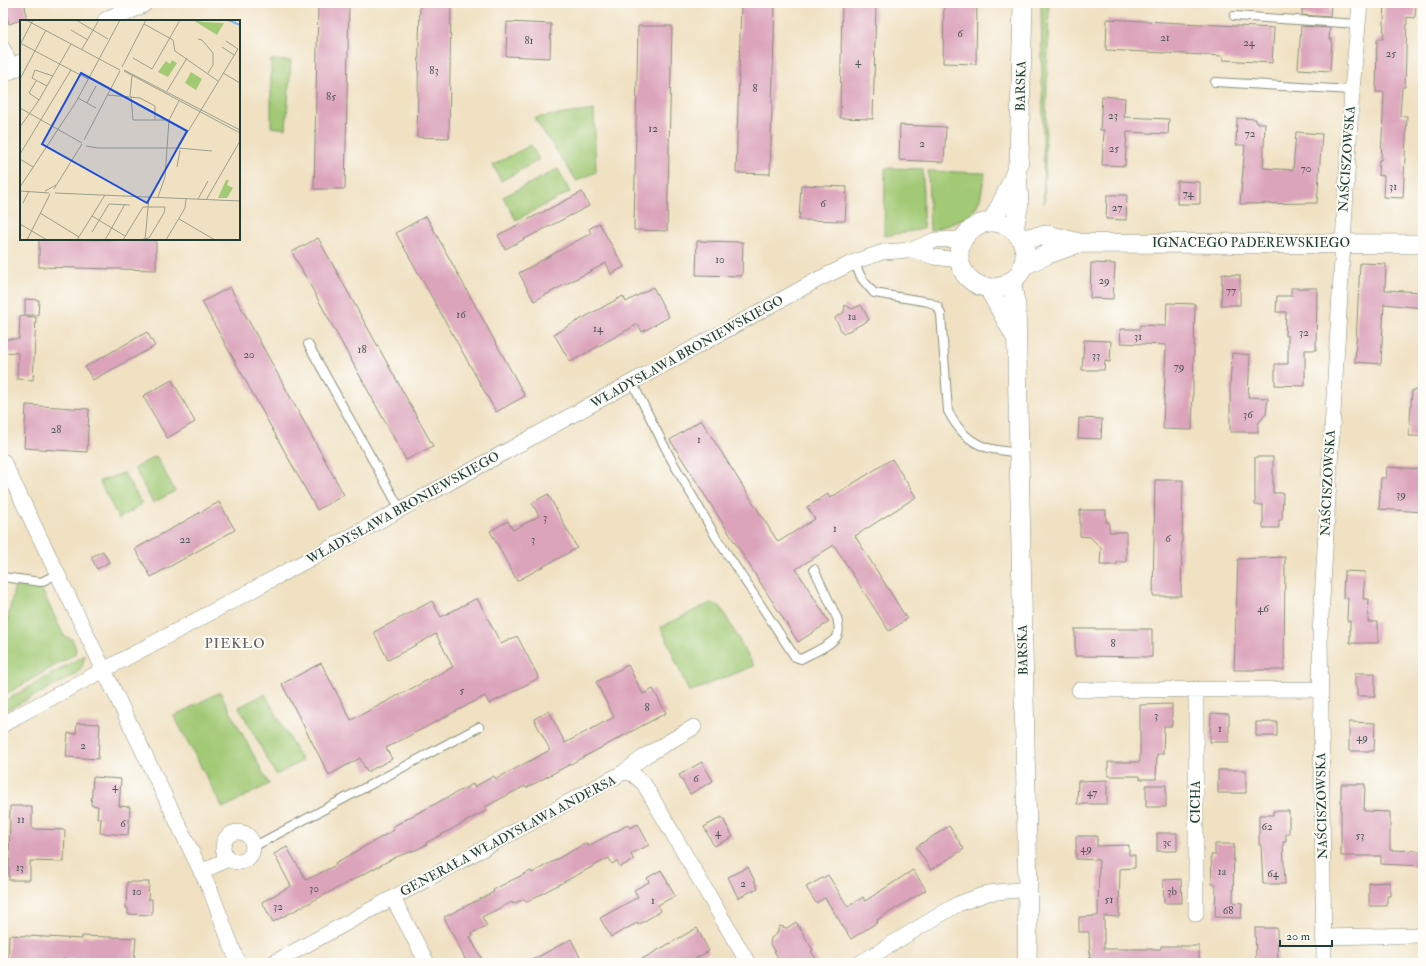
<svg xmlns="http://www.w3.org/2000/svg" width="1426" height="966" font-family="'IM FELL Double Pica',serif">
  <rect width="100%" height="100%" fill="#fdfcf7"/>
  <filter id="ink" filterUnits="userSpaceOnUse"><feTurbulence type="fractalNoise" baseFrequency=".025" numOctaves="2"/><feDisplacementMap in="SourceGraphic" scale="8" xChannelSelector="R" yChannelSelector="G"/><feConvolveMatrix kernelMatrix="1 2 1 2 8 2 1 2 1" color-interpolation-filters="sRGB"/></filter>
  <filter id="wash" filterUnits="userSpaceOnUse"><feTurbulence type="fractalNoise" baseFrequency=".012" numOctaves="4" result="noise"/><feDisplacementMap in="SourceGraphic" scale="16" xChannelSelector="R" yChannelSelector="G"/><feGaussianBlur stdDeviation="0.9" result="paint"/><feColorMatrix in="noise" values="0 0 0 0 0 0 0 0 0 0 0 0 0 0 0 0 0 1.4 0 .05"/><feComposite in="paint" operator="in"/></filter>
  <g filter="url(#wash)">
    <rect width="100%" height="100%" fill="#f0e1c3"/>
    <!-- green -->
    <path fill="#a2c974" stroke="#608354" d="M1041 3H1049L1044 203Z
      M271 60 291 61 286 129 271 127Z
      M594 110 596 172 577 181 534 118Z
      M531 145 539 160 501 181 493 165Z
      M885 168 923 169V229L884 236Z
      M558 169 570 192 516 220 503 197Z
      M928 171 985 173 980 200 970 217 930 231Z
      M156 456 175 491 153 503 134 468Z
      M124 473 142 504 119 519 99 481Z
      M15 584 40 586 64 636 72 639 76 649 75 654 3 696V642Z
      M710 603 720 606 754 666 689 692 661 627Z
      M85 655 82 666 75 675 3 712V702Z
      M220 692 269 784 223 808 174 716Z
      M265 694 302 761 276 775 239 707Z"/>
    <g id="blocks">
      <!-- building -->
      <path fill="#dca4bb" d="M3 3H25L26 18 9 24Z
        M318 3H349L345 189H314Z
        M420 3H451L449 138 417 137Z
        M741 3H775L770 174 736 173Z
        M842 3H876L873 119 840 118Z
        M944 3H977L976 64 943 63Z
        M1302 3H1331L1330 17 1302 15Z
        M1385 3H1416L1415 18 1407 17 1405 87H1402L1400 116H1407L1403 198 1383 197 1384 176 1378 175 1379 160H1381L1384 92H1376L1377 39H1383Z
        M1107 19 1274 28 1272 63 1223 60V56L1106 50Z
        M507 22 551 24 550 58 506 56Z
        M638 26H672L667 231 634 230Z
        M1301 26 1330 28 1329 39H1332L1330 71 1298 69Z
        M1102 96 1125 98 1124 117 1169 119 1168 134 1127 132 1125 166 1102 165 1104 130H1100Z
        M1237 118 1256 119V123H1265L1263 168 1293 170 1296 132 1322 134 1317 203 1240 204 1245 145H1236Z
        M900 125 946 127 944 162 899 160Z
        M1177 181 1200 182V204H1177Z
        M801 185 847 187 845 221 799 220Z
        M582 192 589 206 505 249 498 235Z
        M1107 195H1127L1126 220 1106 219Z
        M426 216 525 396 496 412 396 233Z
        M599 223 624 267 611 274 606 263 534 301 519 273 591 233 589 229Z
        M318 238 433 446 406 460 292 252Z
        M39 239 156 240V270L39 267Z
        M697 241 743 242 742 276 696 275Z
        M1091 263 1115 264 1113 299 1090 298Z
        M1360 263 1386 264 1385 290 1423 292V308L1384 304 1381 364 1355 362Z
        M1222 274 1240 275V305H1221Z
        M230 287 344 495 317 510 202 302Z
        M653 287 669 317 642 332 638 324 570 362 554 334 623 296 626 302Z
        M1291 288H1317L1316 350H1305V386L1275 385V364H1288V336H1285L1286 312H1276L1277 296H1291Z
        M25 299 39 300 38 315H25Z
        M1167 303 1195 304 1192 430 1163 429 1166 345 1121 343 1120 329H1140V325L1166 326Z
        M845 305 852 309 861 305 869 320 843 334 835 318 844 312Z
        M20 316 36 317 33 380 17 379 18 353 3 352V339H19Z
        M147 332 155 346 93 380 85 367Z
        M1084 340 1111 341 1110 362 1105 361 1104 370H1082Z
        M1232 353 1250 355 1248 397 1268 398 1266 414 1258 424V432H1230V388Z
        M172 380 195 422 167 438 143 396Z
        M1412 390H1423V436H1409Z
        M26 405 89 409 87 452 24 448Z
        M1079 418 1102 419 1101 439 1078 438Z
        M701 420 778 542 815 519 807 507 828 494 830 498 892 459 916 497 855 536 907 619 889 631 834 545 796 569 829 622 798 642 670 440Z
        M1255 457H1273V493H1283L1282 520H1279V528H1263V505H1255Z
        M1387 467 1423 469V512L1379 509 1381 478H1386Z
        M1155 480H1183L1181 596H1153Z
        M548 494 577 548 517 581 490 531 508 521 513 530 539 516 532 503Z
        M219 502 235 530 151 577 135 549Z
        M1080 510H1106V522H1109V532H1126V562H1117V565H1100L1101 548 1090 537 1080 536Z
        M103 551 109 562 97 569 91 557Z
        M1285 557 1284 670H1234L1238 559Z
        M1344 571 1365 572 1363 599H1369L1368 622H1378V643H1350V621H1347L1348 598H1343Z
        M477 598 501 644 517 636 539 678 489 704 485 696 386 748 392 759 367 772 360 758 329 775 282 684 321 663 351 720 453 667 436 634 388 660 374 632 432 601 441 617Z
        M1075 629H1152V657L1075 656Z
        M628 665 643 694 653 689 666 713 526 788 525 786 485 807 487 810 426 843 427 844 418 849 396 857 273 922 262 902 291 886 274 854 287 847 306 880 336 865 335 863 394 830 392 827 412 816 473 784 474 787 494 776 496 779 550 750 534 719 549 711 565 743 614 717 596 682Z
        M1355 673H1375V696H1357V686H1355Z
        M1172 704V726H1164L1163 754H1157L1156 779H1140V776H1108V762H1140V705Z
        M1211 713 1229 714V742H1210Z
        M1256 722H1277V736H1256Z
        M1349 722 1375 723 1374 751H1349Z
        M77 723 100 724 98 759 66 757 68 733 76 734Z
        M702 762 713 781 690 794 679 775Z
        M1218 770H1246V793H1218Z
        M93 777 121 779 119 806 130 807 128 835 100 833 101 818H97L98 806 91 805Z
        M1107 780V804H1077L1078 781Z
        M1341 784H1365L1364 811 1390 812V850L1423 851V866L1381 864V856H1341Z
        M1146 785H1166V807H1146Z
        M10 806H32V829L65 830 64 862 30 861V880H9Z
        M1273 811H1289V834H1286V842H1283L1285 884H1263L1261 845H1259V815H1273Z
        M722 817 733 837 714 846 704 827Z
        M638 824 649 845 631 854 634 860 620 867 617 861 612 864 609 858 526 902 524 899 513 904 512 902 482 917 487 926 472 933 473 936 470 937 484 963H467L444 917 494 892 493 890 514 879 531 871 532 873 586 843 588 846 628 825 630 828Z
        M949 826 964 849 931 870 916 847Z
        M1157 833H1177V851H1157Z
        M1076 836H1097V846L1129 845V855H1135V868L1120 869 1119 917 1104 916V949H1161V946H1199V963H1090L1089 932H1079V917L1098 916 1099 860 1076 859Z
        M1215 844H1234L1233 902 1242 903 1241 918 1215 917 1216 884H1212L1211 855H1215Z
        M748 867 758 888 738 898 728 877Z
        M661 870 675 896 658 905 661 911 638 925 637 923 611 937 600 918 638 897 634 890 649 882 647 878Z
        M913 870 926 890 877 920 878 922 851 939 825 898 816 903 806 887 828 875 848 907 863 897 865 901Z
        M1181 879 1182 903H1164L1163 880Z
        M127 882H149L148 899H152V915L128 914V908H126Z
        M1390 882V896H1387V906H1369V883Z
        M796 922 813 950 811 951 819 963H781L770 944 771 938 777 934 779 926 787 928Z
        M697 928 709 951 687 963H635Z
        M1255 928H1277L1278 963H1256Z
        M9 935 82 939V936L136 938 134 962 63 959 62 963 8 960Z
        M571 939 583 963H527Z"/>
    </g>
  </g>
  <g filter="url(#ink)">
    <use href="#blocks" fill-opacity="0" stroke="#888f7c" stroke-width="1"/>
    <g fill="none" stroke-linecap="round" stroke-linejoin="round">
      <!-- service casing -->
      <g stroke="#888f7c" stroke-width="10">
        <path id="service" d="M1234 16 1358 24
          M1215 82 1352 90
          M854 262 862 279 874 293 929 302 938 307 941 314 948 411C956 427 968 441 985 447 996 451 1009 451 1019 453
          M308 344 400 509
          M632 382 671 459 716 537 795 657 801 659C810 654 835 644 838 634 840 629 838 623 837 618L814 569
          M3 577 41 582 57 574
          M253 847 479 727"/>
      </g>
      <!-- minor casing -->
      <g stroke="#888f7c" stroke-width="16">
        <path id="minor" d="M3 49 12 68
          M912 250 934 257 959 260
          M3 461 211 892 238 963
          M1079 690 1321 689
          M3 725 17 716C286 574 552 426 819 279L854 262 883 252 912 250 935 240 962 239
          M624 772 645 756 694 727
          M223 847a15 15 0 1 1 30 0a15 15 0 1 1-30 0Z
          M201 872 228 859
          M393 898 427 963
          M1196 914V689
          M1323 937 1423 935
          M273 963 624 772 633 774 644 784 748 963
          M860 963 958 904 988 893 1028 889
          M1324 963 1320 634 1352 90 1360 3"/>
      </g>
      <!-- tertiary casing -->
      <g stroke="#888f7c" stroke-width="20">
        <path id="tertiary" d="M107 21 143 3
          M3 73 21 64
          M992 222C1002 202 1014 182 1019 161L1023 3
          M959 255a33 33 0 1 1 66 0a33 33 0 1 1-66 0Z
          M1014 230 1019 203 1017 172
          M1021 239 1048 235 1079 243 1423 244
          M1022 266 1048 254 1079 243
          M1011 281 1016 306 1028 889 1027 963
          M988 287 1016 338"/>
      </g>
      <!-- service -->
      <use href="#service" stroke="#fff" stroke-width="8"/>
      <!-- minor -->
      <use href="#minor" stroke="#fff" stroke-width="15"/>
      <!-- tertiary -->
      <use href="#tertiary" stroke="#fff" stroke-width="19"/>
    </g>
  </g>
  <g text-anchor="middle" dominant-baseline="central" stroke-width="4" stroke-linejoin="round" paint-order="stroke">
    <!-- number labels -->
    <g font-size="11" fill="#4e5756">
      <text x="960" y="33">6</text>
      <text x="1165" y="37">21</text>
      <text x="529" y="40">81</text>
      <text x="1249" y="42">24</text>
      <text x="1391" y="53">25</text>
      <text x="858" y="61">4</text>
      <text x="434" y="70">83</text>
      <text x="755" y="88">8</text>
      <text x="331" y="96">85</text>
      <text x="1113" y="115">23</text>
      <text x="653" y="128">12</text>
      <text x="1250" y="133">72</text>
      <text x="922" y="143">2</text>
      <text x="1114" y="148">25</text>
      <text x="1306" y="168">70</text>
      <text x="1393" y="186">31</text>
      <text x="1188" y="193">74</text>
      <text x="823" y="203">6</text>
      <text x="1117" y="207">27</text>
      <text x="720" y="259">10</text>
      <text x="1104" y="280">29</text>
      <text x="1231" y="290">77</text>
      <text x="461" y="314">16</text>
      <text x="852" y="316">1a</text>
      <text x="598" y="328">14</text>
      <text x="1304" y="332">32</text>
      <text x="1138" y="336">31</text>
      <text x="362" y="349">18</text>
      <text x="249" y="354">20</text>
      <text x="1096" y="355">33</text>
      <text x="1179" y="366">79</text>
      <text x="1248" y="414">36</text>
      <text x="56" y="429">28</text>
      <text x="699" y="439">1</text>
      <text x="1401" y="494">39</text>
      <text x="545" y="517">3</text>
      <text x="835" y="528">1</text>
      <text x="1168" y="538">6</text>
      <text x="185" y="539">22</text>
      <text x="533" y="539">3</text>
      <text x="1263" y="608">46</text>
      <text x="1113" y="643">8</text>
      <text x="462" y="690">5</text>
      <text x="647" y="707">8</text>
      <text x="1156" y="715">3</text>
      <text x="1220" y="728">1</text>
      <text x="1362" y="737">49</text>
      <text x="83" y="745">2</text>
      <text x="696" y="778">6</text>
      <text x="115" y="786">4</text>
      <text x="1092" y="792">47</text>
      <text x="21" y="819">11</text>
      <text x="123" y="823">6</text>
      <text x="1267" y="826">62</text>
      <text x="718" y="832">4</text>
      <text x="1360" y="835">53</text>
      <text x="1167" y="842">3c</text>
      <text x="1086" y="848">49</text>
      <text x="20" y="867">13</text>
      <text x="1222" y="871">1a</text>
      <text x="1273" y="873">64</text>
      <text x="743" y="883">2</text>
      <text x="314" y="888">30</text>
      <text x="137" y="891">10</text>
      <text x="1172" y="891">3b</text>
      <text x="1109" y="899">51</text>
      <text x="653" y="900">1</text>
      <text x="278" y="906">32</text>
      <text x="1228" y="910">68</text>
    </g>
    <!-- street labels -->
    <g font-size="13" fill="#1f3d34" stroke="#fdfcf7">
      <text transform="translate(1021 86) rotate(-89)">BARSKA</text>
      <text transform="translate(1347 159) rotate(-86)">NAŚCISZOWSKA</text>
      <text x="1251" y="243">IGNACEGO PADEREWSKIEGO</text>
      <text transform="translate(687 352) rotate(-29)">WŁADYSŁAWA BRONIEWSKIEGO</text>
      <text transform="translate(1328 483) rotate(-87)">NAŚCISZOWSKA</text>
      <text transform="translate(403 508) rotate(-29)">WŁADYSŁAWA BRONIEWSKIEGO</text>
      <text transform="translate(1023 650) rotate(-91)">BARSKA</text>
      <text transform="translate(1196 802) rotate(-90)">CICHA</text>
      <text transform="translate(1322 806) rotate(-91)">NAŚCISZOWSKA</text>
      <text transform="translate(508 836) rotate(-28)">GENERAŁA WŁADYSŁAWA ANDERSA</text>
    </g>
    <!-- neighbourhood labels -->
    <g font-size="14" letter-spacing="1" fill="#616163" stroke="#fdfcf7">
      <text x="235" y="643">PIEKŁO</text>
    </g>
  </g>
  <!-- overview -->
  <g transform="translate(20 20)">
    <rect width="220" height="220" fill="#f0e1c3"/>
    <path d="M173 0 183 2 204 3 197 15ZM152 40 157 43 148 57 138 52 146 41 150 44ZM171 52 182 59 176 70 165 63ZM206 160H209L207 165 213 168 207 178H198Z" fill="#a2c974"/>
    <path fill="none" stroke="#7fb8ef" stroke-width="2" d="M208 0 220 5"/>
    <path fill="none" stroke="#9c9f8a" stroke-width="1" d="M6 0 100 50M56 0 88 19M124 4 153 20 155 31 198 61M51 10 68 20M178 19 182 20 193 33V45L188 53M0 23 68 59M1 23 13 0M202 27 214 35M62 29 79 0M113 38 132 49 160 0M102 47 126 0M104 50 220 110M104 51 220 113M203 53 220 63M0 59 26 10M16 61 9 73 19 80M27 66 12 58 15 50 33 56M147 71 167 38M88 75 120 78 135 86V100M110 76 112 56M111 76 113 100H149M58 78 76 88M67 83 76 66M0 88 62 123M0 107 19 80 51 24M64 120 100 51M66 126 78 128H158L218 29 206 21M158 128 192 131M0 134 51 50M0 139 13 147M157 147 160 130M0 167 56 82 100 0M34 169 62 124M0 171 29 173M25 171 36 165M35 173 220 181M138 177 145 157 149 100 159 81M178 179 188 161M186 180 220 121M3 183 9 171M20 193 59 217M72 196 105 216M159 199 195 220M0 204 27 220M72 212 89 184 110 185M7 220 30 174M57 220 85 175M85 220 105 184M103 220 123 187H145L144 193 129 218 119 220M125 220 129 177M146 220 165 188 166 179"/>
    <path fill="#1d4ed8" fill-opacity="0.15" stroke="#1d4ed8" stroke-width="2" d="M61 53 167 111 127 183 22 124Z"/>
    <rect width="220" height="220" fill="none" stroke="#1f3d34" stroke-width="2"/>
  </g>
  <!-- margin -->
  <rect width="1426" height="966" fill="none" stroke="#fdfcf7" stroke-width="16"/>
  <!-- scale -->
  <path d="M1280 940v6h52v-6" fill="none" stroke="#1f3d34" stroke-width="2"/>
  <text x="1286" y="940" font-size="12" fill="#1f3d34" stroke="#fdfcf7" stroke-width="3" paint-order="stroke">20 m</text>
</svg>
